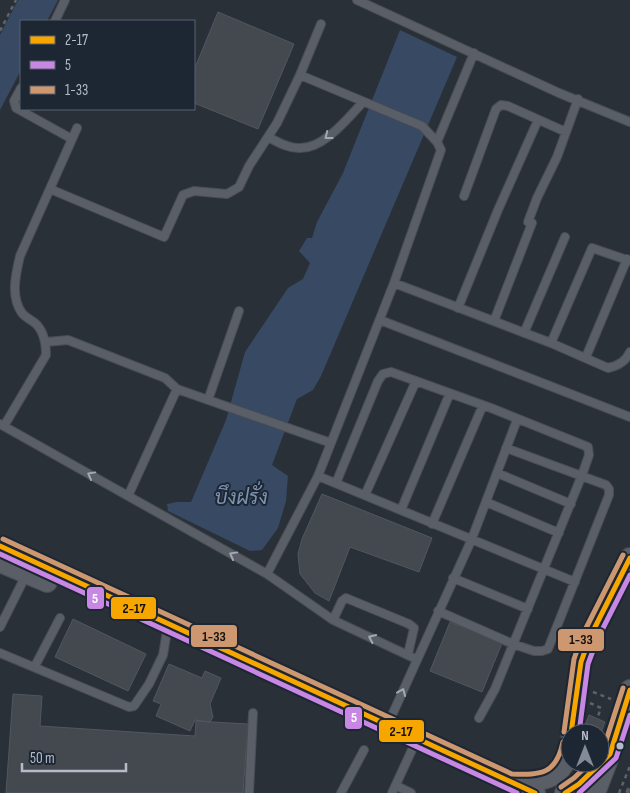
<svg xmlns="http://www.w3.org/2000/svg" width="630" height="793" font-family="'Sofia Sans Condensed',Sarabun,sans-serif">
  <rect width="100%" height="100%" fill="#2a3038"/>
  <!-- water -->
  <path fill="#384963" d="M18 0H58L47 21H21V70L0 110V35Z
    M400 30 457 57 321 376 313 390 297 399 272 465 288 476 286 501 278 528 262 550 250 551 168 511 167 504 177 502H191L226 420 245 352 288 288 303 279 310 263 299 251 307 238H312L317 222 343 173Z"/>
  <!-- building -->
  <path fill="#444950" stroke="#52575f" d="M218 12 294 44 258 129 194 103V70Z
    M322 494 432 538 419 572 350 547 329 601 315 593 300 574 298 554 302 539Z
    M73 619 146 654 128 691 55 657Z
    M450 622 502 643 482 692 430 671Z
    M169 664 202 678 205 671 221 678 210 704 213 717 210 722 195 720 190 731 156 716 161 704 153 701Z
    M13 694 42 696 40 726 195 736 196 721 248 724 243 793H6Z
    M589 715 605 722 600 735V733H582Z"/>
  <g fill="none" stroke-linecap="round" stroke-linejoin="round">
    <!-- service casing -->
    <g stroke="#484c53" stroke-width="10">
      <path id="service" d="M357 0 559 93 630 122
        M55 21 65 0
        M300 75 422 126 437 142 441 150 394 283 318 476 575 582
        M21 88 14 101 16 108 72 139
        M268 137C278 142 287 148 298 148 323 150 347 119 363 102
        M437 142 474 53
        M50 189 164 237 183 195 194 191 227 194 239 187 249 166 277 123 300 75 321 24
        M464 196 496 109 501 105 508 106 566 132
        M528 222 537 198 557 157 578 99
        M394 283 551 343 608 368C618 366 626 361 630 352
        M458 308 498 210 538 120
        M380 320 630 417
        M494 321 532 223
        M524 333 565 237
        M46 342 68 340 165 378 177 389 128 496
        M551 343 592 248 630 261
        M586 357 627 259
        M177 389 331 443
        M208 400 239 311
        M0 424 267 574 333 620 416 659
        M4 426 46 355C46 343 44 331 35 323 31 320 25 317 22 313 10 297 16 273 20 256L77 128
        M497 473 571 504
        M336 483 378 381 383 374 391 372 491 408 588 447 589 455 582 475 495 689 479 718
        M365 495 416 381
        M486 502 559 533
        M401 510 450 393
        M432 524 483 405
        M267 574 318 476
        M453 578 528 609
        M438 611 513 644 534 651H542L548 649 609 495V489L606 485 506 448
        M333 620 342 601 346 598 409 624 414 628 408 654
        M0 627 27 573
        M0 653 129 707 134 706 149 684 163 655 167 631
        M35 666 60 618
        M388 724 471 541 517 420
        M397 786 411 793
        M249 793 253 713
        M341 793 364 750
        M392 793 417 739"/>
    </g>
    <!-- tertiary casing -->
    <g stroke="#484c53" stroke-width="22">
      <path id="tertiary" d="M0 546 535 793
        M0 562 47 582
        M571 733 581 662 590 637 630 558
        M515 781C544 783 566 778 570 743
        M565 793 579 784 606 759
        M595 793 610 754 630 690"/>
    </g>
    <!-- path -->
    <path stroke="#5d636a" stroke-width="2.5" stroke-dasharray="4 4" stroke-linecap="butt" d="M0 31 16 0
      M593 692 611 699
      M590 703 601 708 597 719
      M619 793 630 766"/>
    <!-- service -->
    <use href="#service" stroke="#5a5e66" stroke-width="8"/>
    <!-- tertiary -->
    <use href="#tertiary" stroke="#5a5e66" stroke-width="20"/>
    <!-- rail -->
    <path stroke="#595d64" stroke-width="4" stroke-dasharray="5 5" stroke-linecap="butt" d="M627 793 630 786"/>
    <!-- bus-1 casing -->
    <g stroke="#1d2633" stroke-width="9">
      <path id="bus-1" d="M0 546 535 793
        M571 733 581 662 590 637 630 558
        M565 793 579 784 610 754 630 690"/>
    </g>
    <!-- bus-2 casing -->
    <g stroke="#1d2633" stroke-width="9">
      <path id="bus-2" d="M0 554 517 793
        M579 733 588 664 597 640 630 575
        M579 793 616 758 630 715"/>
    </g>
    <!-- bus-3 casing -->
    <g stroke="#1d2633" stroke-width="9">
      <path id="bus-3" d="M3 539 512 774C542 775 556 774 563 742
        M564 732 574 659 583 634 623 555
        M600 753 603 750 623 688
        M561 787 574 778 590 763"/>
    </g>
    <!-- bus-1 -->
    <use href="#bus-1" stroke="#f7a600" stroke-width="5"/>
    <!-- bus-2 -->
    <use href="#bus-2" stroke="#c787e3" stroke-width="5"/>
    <!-- bus-3 -->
    <use href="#bus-3" stroke="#cd976f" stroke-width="5"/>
  </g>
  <!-- one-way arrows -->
  <defs><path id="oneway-chevron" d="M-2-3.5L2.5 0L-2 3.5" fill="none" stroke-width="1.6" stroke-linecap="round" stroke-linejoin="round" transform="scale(1.25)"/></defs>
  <g stroke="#a2a9b5">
    <use href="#oneway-chevron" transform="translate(328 136) rotate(142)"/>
    <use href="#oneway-chevron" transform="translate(91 475) rotate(-151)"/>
    <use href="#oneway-chevron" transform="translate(233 555) rotate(-151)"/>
    <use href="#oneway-chevron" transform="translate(372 638) rotate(-155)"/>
    <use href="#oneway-chevron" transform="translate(402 692) rotate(-67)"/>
  </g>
  <!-- markers -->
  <circle fill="#b4bcc9" stroke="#1d2633" stroke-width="2" cx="620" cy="746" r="4.5"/>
  <g text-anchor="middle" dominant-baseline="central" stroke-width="4" stroke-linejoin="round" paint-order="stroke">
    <!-- water labels -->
    <g font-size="20" font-style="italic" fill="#7c92b1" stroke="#1d2633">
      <text x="241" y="498">บึงฝรั่ง</text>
    </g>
  </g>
  <g stroke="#1d2633" stroke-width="2">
    <rect x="86" y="586" width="19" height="24" rx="5" fill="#c787e3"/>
    <rect x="110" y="596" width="47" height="24" rx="5" fill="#f7a600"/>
    <rect x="190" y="624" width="48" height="24" rx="5" fill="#cd976f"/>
    <rect x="557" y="628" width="48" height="24" rx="5" fill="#cd976f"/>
    <rect x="344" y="706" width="19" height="24" rx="5" fill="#c787e3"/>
    <rect x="378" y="719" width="47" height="24" rx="5" fill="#f7a600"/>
  </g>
  <g font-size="14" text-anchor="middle" font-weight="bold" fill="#fff">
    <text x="95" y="603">5</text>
    <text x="354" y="722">5</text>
  </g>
  <g font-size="14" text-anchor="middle" font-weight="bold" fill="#111">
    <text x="134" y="613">2-17</text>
    <text x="214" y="641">1-33</text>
    <text x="581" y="644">1-33</text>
    <text x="401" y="736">2-17</text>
  </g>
  <!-- legend -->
  <rect x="20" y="20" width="175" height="90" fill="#1d2633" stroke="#59626f"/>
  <rect x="30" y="36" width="25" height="8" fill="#f7a600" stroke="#59626f"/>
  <text x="65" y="45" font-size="15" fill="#b4bcc9">2-17</text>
  <rect x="30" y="61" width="25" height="8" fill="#c787e3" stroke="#59626f"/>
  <text x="65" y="70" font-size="15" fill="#b4bcc9">5</text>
  <rect x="30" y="86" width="25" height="8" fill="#cd976f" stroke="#59626f"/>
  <text x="65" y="95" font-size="15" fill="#b4bcc9">1-33</text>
  <!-- north arrow -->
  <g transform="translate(585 748)"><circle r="24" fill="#1d2633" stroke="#59626f"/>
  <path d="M0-4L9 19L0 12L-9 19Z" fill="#848b96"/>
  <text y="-8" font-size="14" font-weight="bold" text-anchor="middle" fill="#b4bcc9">N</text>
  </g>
  <!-- scale -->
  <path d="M22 763v8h104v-8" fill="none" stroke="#b4bcc9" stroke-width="2.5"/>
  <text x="30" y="763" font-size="15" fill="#b4bcc9" stroke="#1d2633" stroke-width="4" paint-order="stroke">50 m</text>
</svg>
